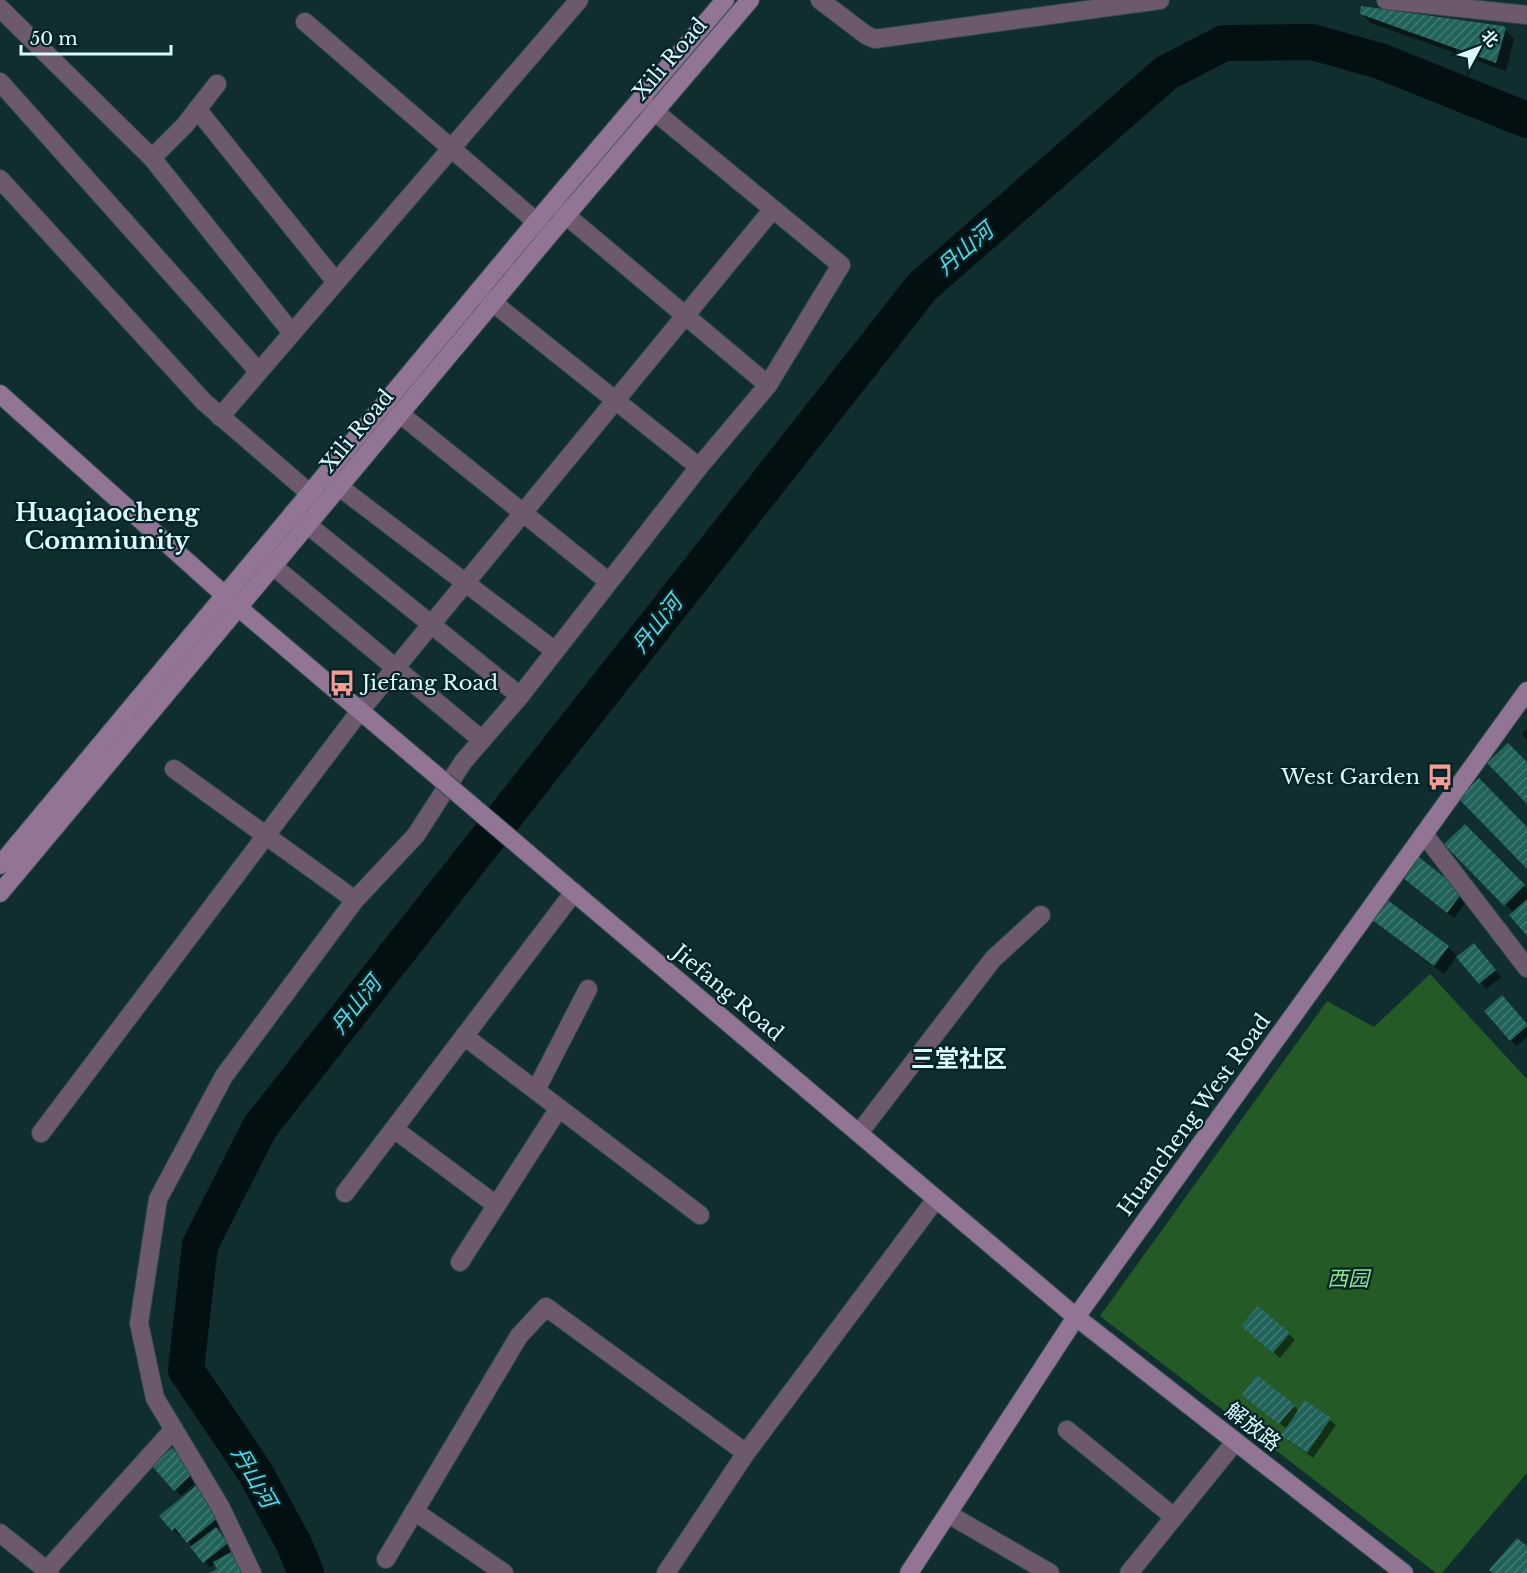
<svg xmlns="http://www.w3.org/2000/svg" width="1527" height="1573" font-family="'Libre Baskerville','Noto Sans SC',serif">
  <defs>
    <pattern id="building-hatch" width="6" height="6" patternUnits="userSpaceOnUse" patternTransform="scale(1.5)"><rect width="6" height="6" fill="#21635b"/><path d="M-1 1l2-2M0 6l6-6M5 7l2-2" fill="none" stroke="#417a74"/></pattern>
  </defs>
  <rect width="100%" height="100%" fill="#102d30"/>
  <!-- green -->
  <path fill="#235a25" d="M1430 974 1527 1079V1473L1442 1573H1436L1100 1316 1327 1001 1374 1027Z"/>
  <!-- shadow -->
  <path fill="#0007" d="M1361 14 1505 29 1514 39 1506 71 1371 23Z
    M1527 729V740L1522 734Z
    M1465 826 1527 889V934L1514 913 1447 844Z
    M1415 856 1468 899 1454 918 1406 880Z
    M1373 919 1448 947 1457 956 1444 974 1383 928Z
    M1479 950 1501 977 1486 989 1458 957Z
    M1527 1025V1037L1517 1046 1511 1040Z
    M1249 1331 1289 1334 1295 1340 1280 1358Z
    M1250 1400 1294 1406 1299 1411 1306 1402 1336 1425 1313 1458 1289 1441 1283 1435 1287 1429Z
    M172 1450 199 1479 181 1496 154 1466Z
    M198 1486 216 1506 212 1509 223 1523 216 1530 233 1550 231 1552 238 1559 245 1573H213L219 1570 215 1563 210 1568 182 1534 179 1536 161 1516Z"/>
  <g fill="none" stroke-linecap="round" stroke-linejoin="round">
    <!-- river -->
    <path stroke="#021012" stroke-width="36" d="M306 1573 294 1544 255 1472 186 1370 200 1245 260 1127 922 287 1166 73 1224 43 1312 42 1380 61 1527 120"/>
  </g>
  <!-- building -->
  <path fill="url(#building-hatch)" d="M1361 6 1503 26 1506 28 1496 63 1360 14Z
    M1508 743 1527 762V804L1487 763Z
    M1479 778 1527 827V869L1458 798Z
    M1465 824 1525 885 1504 906 1444 844Z
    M1415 854 1463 892 1447 913 1398 874Z
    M1386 899 1449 946 1434 966 1371 919Z
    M1527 899V936L1509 915Z
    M1474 943 1496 970 1479 984 1456 957Z
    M1502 995 1527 1024V1026L1510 1041 1484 1011Z
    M1258 1306 1290 1333 1273 1353 1241 1326Z
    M1257 1375 1295 1405 1279 1424 1242 1395Z
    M1305 1400 1331 1418 1307 1453 1281 1435Z
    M172 1448 194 1472 174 1491 152 1466Z
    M198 1484 211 1500 207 1502 219 1517 187 1543 175 1528 172 1531 159 1516Z
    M216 1527 228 1543 203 1563 190 1547Z
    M1517 1538 1527 1546V1573H1493L1489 1570Z
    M233 1551 243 1573H209L217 1569 213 1562Z"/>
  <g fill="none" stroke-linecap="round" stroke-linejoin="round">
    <!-- street casing -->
    <g stroke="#2c4a4d" stroke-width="20">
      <path id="street" d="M820 0 866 35 875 39 1160 0
        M1386 0 1527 15
        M0 8 152 158 185 125 217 84
        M305 22 547 231
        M0 82 259 372
        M197 109 336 282
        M152 158 292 333
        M0 179 204 402 321 503
        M555 206 768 385
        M482 294 699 467
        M389 405 609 582
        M220 417 579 0
        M325 476 555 651
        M293 513 520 696
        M261 556 482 740
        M174 769 355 900
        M1424 834 1527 968
        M464 1036 700 1215
        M536 1090 588 989
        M394 1129 496 1205
        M41 1133 360 711 773 209
        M859 1133 993 959 1041 915
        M345 1193 574 892
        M460 1262 559 1108
        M1067 1430 1174 1517
        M414 1511 504 1573
        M948 1514 1050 1573
        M0 1533 50 1573
        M386 1559 519 1336 546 1307 746 1453
        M47 1570 174 1429
        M252 1573 221 1508 155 1398 139 1323 158 1199 224 1076 355 900 416 835 463 762 520 696 699 467 768 385 841 265 643 102
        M666 1573 746 1453 936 1199
        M1129 1573 1235 1442"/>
    </g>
    <!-- secondary casing -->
    <g stroke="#2c4a4d" stroke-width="20">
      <path id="secondary" d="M0 394 239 608 443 781
        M0 865 536 222 725 0
        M558 879 1076 1317 1404 1573
        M0 893 550 234 750 0
        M909 1573 1076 1317 1527 691"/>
    </g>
    <!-- street -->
    <use href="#street" stroke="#6c596d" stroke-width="18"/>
    <!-- secondary -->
    <use href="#secondary" stroke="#927494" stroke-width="18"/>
    <!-- secondary-bridge casing -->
    <g stroke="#2c4a4d" stroke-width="20" stroke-linecap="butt">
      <path id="secondary-bridge" d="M443 781 558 879"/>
    </g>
    <!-- secondary-bridge -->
    <use href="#secondary-bridge" stroke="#927494" stroke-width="18"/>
  </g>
  <!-- icons -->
  <defs>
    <g id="bus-bare" transform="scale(2.07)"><path d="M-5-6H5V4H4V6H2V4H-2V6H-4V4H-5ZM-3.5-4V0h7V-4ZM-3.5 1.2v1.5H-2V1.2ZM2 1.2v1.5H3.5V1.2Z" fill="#f59c95" stroke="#052326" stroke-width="2.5" paint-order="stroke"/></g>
  </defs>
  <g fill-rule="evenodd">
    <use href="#bus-bare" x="342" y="683"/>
    <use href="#bus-bare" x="1440" y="777"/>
  </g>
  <g text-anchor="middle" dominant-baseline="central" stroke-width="4.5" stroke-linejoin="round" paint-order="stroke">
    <!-- street labels -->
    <g font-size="21" fill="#d9fbff" stroke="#052326">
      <text transform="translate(670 59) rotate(-49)">Xili Road</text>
      <text transform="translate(357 431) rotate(-50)">Xili Road</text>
      <text transform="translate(728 993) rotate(40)">Jiefang Road</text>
      <text transform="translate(1194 1115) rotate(-54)">Huancheng West Road</text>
      <text transform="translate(1253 1427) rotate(38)">解放路</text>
    </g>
    <!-- poi labels -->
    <g font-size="21" fill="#d9fbff" stroke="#052326" text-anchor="start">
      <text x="362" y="683">Jiefang Road</text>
      <text x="1420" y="777" text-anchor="end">West Garden</text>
    </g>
    <!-- park labels -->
    <g font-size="21" font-style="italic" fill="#8fe48f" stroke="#052326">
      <text x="1348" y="1279">西园</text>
    </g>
    <!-- water labels -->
    <g font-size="22" font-style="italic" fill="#57d9e6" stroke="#052326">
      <text transform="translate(965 249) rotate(-41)">丹山河</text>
      <text transform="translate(657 624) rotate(-52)">丹山河</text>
      <text transform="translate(356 1005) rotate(-52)">丹山河</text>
      <text transform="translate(254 1477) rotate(60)">丹山河</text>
    </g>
    <!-- quarter labels -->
    <g font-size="24" font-weight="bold" fill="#d9fbff" stroke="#052326">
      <text x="107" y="512">Huaqiaocheng<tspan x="107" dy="28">Commiunity</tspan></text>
      <text x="959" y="1058">三堂社区</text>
    </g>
  </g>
  <!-- north arrow -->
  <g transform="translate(1479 48) rotate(49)" stroke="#052326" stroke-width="4.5" paint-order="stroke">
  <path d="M0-4.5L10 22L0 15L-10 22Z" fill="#d9fbff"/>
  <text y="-9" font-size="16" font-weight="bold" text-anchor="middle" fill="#d9fbff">北</text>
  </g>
  <!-- scale -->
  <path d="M21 45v9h150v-9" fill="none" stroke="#d9fbff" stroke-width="3"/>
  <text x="30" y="45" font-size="18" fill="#d9fbff" stroke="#052326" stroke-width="4.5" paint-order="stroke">50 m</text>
</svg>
